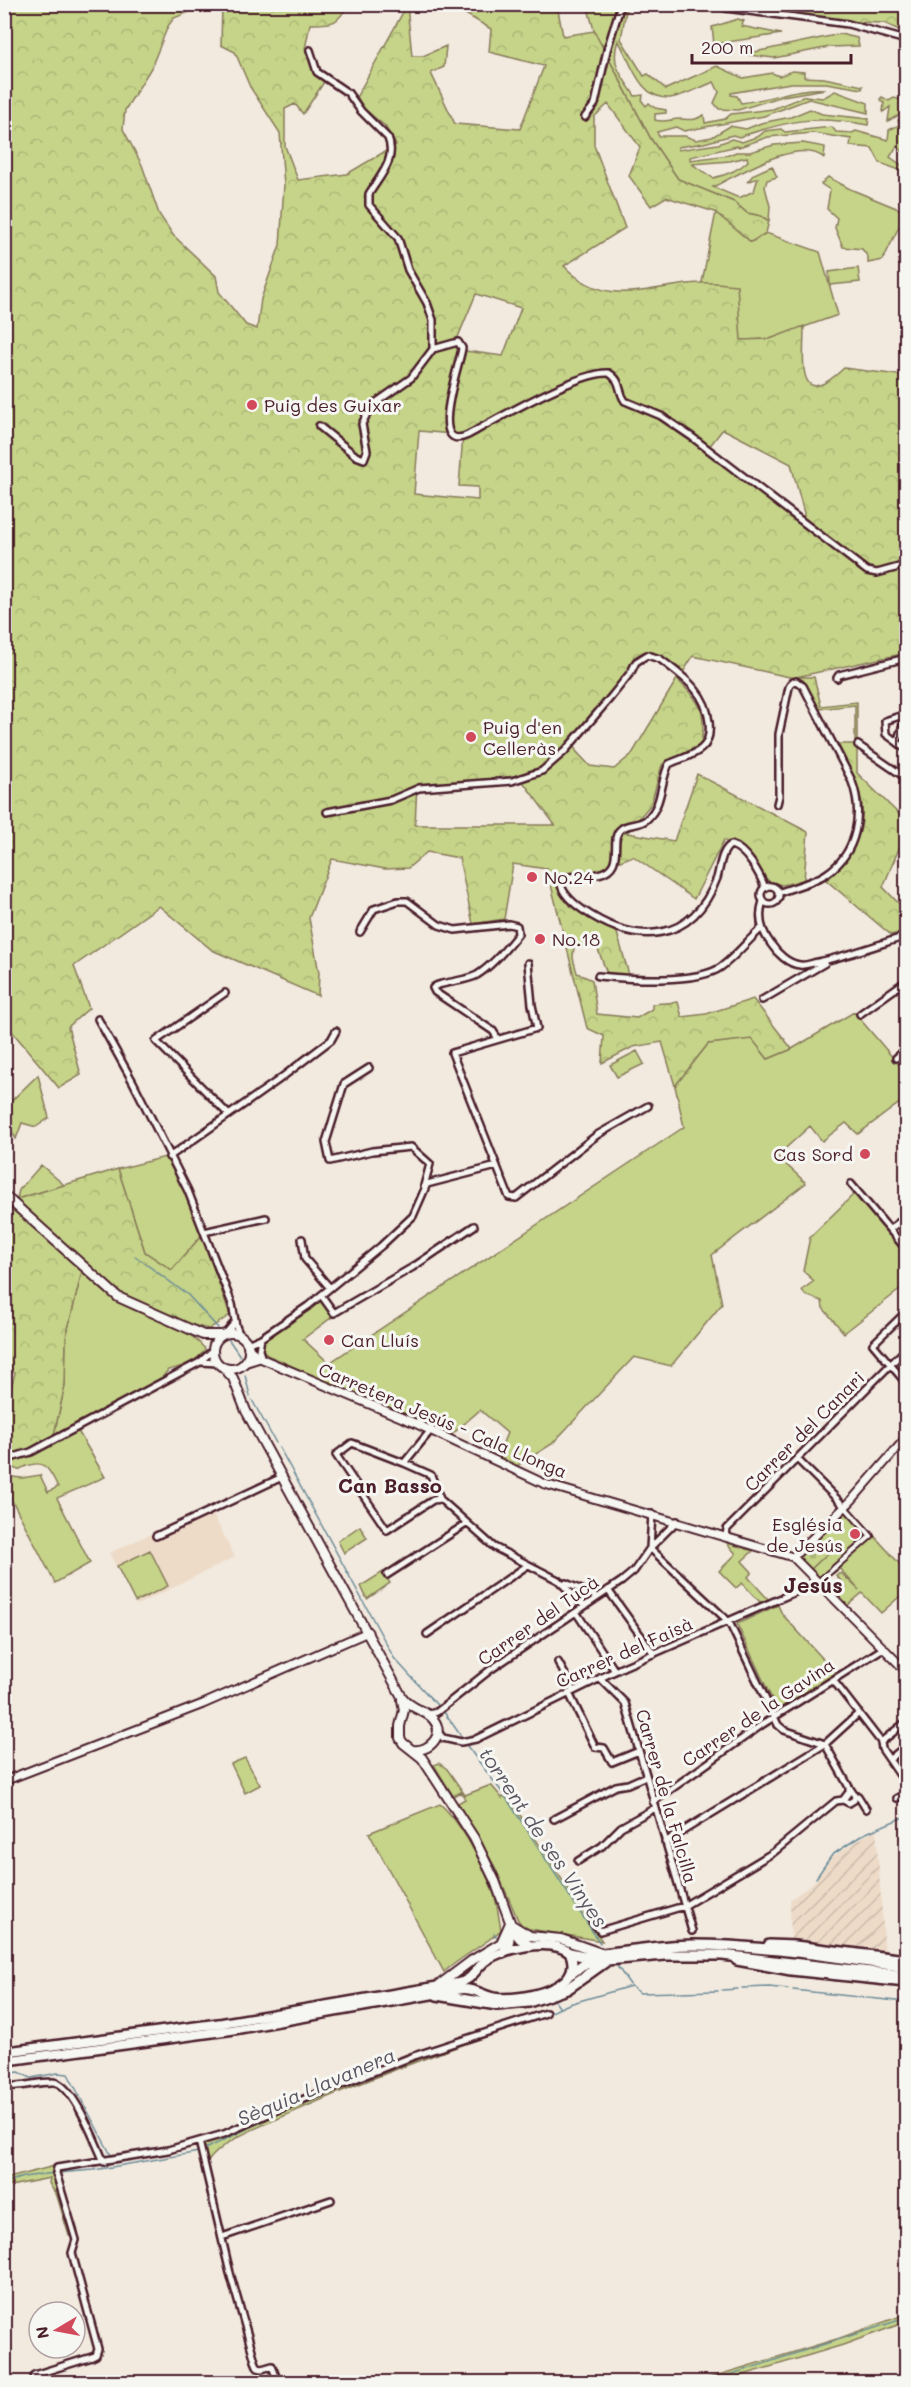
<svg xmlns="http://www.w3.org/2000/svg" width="911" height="2387" font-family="Mali,sans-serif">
  <defs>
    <pattern id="industrial-furrows" width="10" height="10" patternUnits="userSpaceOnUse" patternTransform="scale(1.5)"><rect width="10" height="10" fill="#eddbc8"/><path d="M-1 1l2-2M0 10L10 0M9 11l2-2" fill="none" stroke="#cdbcac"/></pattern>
    <pattern id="forest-crowns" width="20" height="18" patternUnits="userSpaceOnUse" patternTransform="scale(1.5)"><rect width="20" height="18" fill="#c5d488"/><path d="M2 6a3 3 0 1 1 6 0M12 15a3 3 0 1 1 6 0" fill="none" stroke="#abb676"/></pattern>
    <pattern id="cemetery-stones" width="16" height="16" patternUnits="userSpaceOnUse" patternTransform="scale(1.5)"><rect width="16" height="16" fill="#c5d488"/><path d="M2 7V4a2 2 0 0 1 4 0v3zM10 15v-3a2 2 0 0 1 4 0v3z" fill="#abb676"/></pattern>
  </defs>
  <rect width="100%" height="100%" fill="#f2eadf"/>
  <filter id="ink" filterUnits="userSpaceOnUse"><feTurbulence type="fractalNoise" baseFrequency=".0167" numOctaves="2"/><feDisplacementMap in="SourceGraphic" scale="12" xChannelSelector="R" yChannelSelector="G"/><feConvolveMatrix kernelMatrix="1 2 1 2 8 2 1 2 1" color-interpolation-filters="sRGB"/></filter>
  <g filter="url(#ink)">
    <!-- built -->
    <path fill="#eddbc8" d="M209 1507 235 1557 137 1605 109 1553Z"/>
    <!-- industrial -->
    <path fill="url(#industrial-furrows)" d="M876 1829 885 1955 791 1944 790 1900 814 1882 832 1857Z"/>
    <!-- green -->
    <path fill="#c5d488" stroke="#887a5a" stroke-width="1.5" fill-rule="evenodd" d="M587 5H617L610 36 602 46 594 30Z
      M623 5H627L621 39 644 76 648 74 666 89 717 66 743 78 772 73 779 76 792 71 804 72V77L824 78 863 86 862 89 826 83H791L731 93V95L737 96 741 103C770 100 795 87 825 89L783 96 738 110 719 109 714 103 719 92 714 82C701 87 684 96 670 98 639 100 631 61 618 40 610 65 621 75 635 96L643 95 642 101 646 106 649 103 655 108 666 110V113L655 114V120C665 123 670 119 680 119 693 119 691 122 704 115L705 123 725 119 731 114 773 109 805 96 823 98 835 91 868 103V113L809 99 764 116 684 131 676 127 657 132 659 136H685L696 140 712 137 730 126 746 129 761 123 791 117 810 109 822 114 869 119 868 125C813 115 791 120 739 137L733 135 704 143 678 147V150L718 144 732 139 742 142 759 136 765 131 781 129 785 132 832 127 836 132 852 133 856 131 888 140 889 130 899 125 898 120 903 117 901 114 888 121 890 107 883 112 884 103 880 99 882 97 889 101 894 98 906 101V135L904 139 906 141V155L897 146 890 157 903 166 902 171 880 163 872 148 850 146 851 139 813 133 768 137 739 147 737 146 690 157V160L729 155 736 152H750L774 145 803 143 825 147 824 158C799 136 738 175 713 187L739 198 754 191 758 178 747 182 754 174 772 166 777 177 767 180 765 187 770 206 769 221 761 216 747 213 734 202 678 179 651 139 607 55ZM747 157 748 161C739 170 726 175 713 178L692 164 730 161Z
      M738 19 744 21 741 26 781 34 714 44 712 27Z
      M840 34 857 38 859 46 830 47 774 58 749 55 750 53Z
      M828 177 850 189 906 212 883 260 868 263V257L862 249 843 247 835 228 837 218 827 209 830 190 821 184Z
      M716 212 751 242 766 233 820 252 838 315 770 339 741 340 702 282Z
      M858 268 860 282 830 285 829 272Z
      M854 1012 906 1073V1098L858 1134 846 1123 822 1141 810 1126 777 1156 806 1183 712 1255 722 1304 671 1366 634 1357 552 1444 517 1466 497 1457 507 1433 480 1410 450 1436 267 1355 263 1350 264 1341 321 1300 332 1317 303 1339 329 1363 684 1127 675 1086 708 1044 752 1038 768 1059 792 1049Z
      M637 1051 644 1064 617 1077 610 1065Z
      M38 1075 49 1118 36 1127 22 1123 16 1139 5 1120V1107Z
      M165 1157 186 1191 202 1235 172 1270 145 1252 118 1169Z
      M41 1165 64 1185 17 1199 19 1190Z
      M854 1194 906 1255V1285L844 1333 823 1308 822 1301 805 1295 802 1290 814 1281 803 1271 810 1237Z
      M82 1271C93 1281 105 1295 118 1301 147 1316 184 1323 205 1349 198 1362 182 1367 168 1370L162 1378 54 1435 65 1385 66 1337Z
      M78 1431 105 1477 57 1498 90 1563 55 1583 5 1487 4 1465 12 1477 22 1478 40 1475 48 1492 58 1487C48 1465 42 1457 18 1470L13 1468 10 1461 41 1451Z
      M850 1509 906 1571V1591L881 1613 862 1593 846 1607 838 1598 846 1587 836 1575 841 1573 859 1590 840 1569 822 1581 811 1569 829 1552 818 1539Z
      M360 1526 367 1538 344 1553 338 1541Z
      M726 1542 753 1551 742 1561 752 1572 748 1577 768 1599 761 1603 742 1583 736 1588 719 1571 736 1554Z
      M150 1550 168 1586 135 1602 117 1566Z
      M383 1572 390 1583 367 1599 361 1586Z
      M778 1605 782 1614 836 1673 782 1708H776L737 1624Z
      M245 1758 260 1785 245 1793 231 1764Z
      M439 1763 447 1769 465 1795 491 1785 502 1798 507 1795 602 1941 524 1928 518 1920 495 1867 458 1803 465 1799 461 1792 453 1796 434 1765Z
      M440 1804C461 1822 487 1871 495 1898 498 1908 499 1920 501 1930 483 1946 462 1956 444 1972L369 1833Z
      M545 2017C458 2045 374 2076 291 2113 262 2126 224 2138 206 2164L201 2143 414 2057Z
      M58 2165 52 2171 72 2236H69L57 2196 49 2183 50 2178 5 2187V2179Z
      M906 2314V2322L843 2345 720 2382H696L840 2338Z"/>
    <!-- forest -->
    <path fill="url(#forest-crowns)" stroke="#887a5a" stroke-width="1.5" fill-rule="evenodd" d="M5 5H206L174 18 168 26 151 68 125 110 123 129 142 165 159 214 173 235 216 276 219 292 246 325 257 329 261 299 280 245 284 185 280 133 250 87 235 52 221 45 222 5H348C337 25 332 24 310 24L305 49 312 68 324 82 303 114 295 104 285 109V146L298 180 347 174 396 145 385 126 364 109 357 96 407 5 412 56H423L446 46 444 67 431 73 455 124 520 129 544 66 489 52 491 29 457 9 456 5H557L563 36 594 31 651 139 678 179 734 202 747 213 761 216 769 221 766 233 751 242 715 212 666 197 651 206 629 176 640 147 608 104 594 117V145L625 228 564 266C607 310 647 286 700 283 712 282 725 284 737 285L741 340 770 339 804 326C804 360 795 414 844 368L906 376V653L796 677H814L821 706 857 702V773L906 821V835L905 834 883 887 906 911V927L902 932 891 935 826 880C836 874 841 865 848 856 876 816 858 783 838 744H855V705L819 709 803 680 693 656 684 671 653 652H643L634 657 628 670 572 737 576 751 590 766 614 769 632 754 677 679C701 704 707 709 701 744L662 765 651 804 627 833 674 841 697 774 808 832 804 880 783 885 771 883 724 840 694 899 633 856 597 870 560 874 556 883C569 911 591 918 617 933L629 975 607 973 597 947 574 946 573 958 577 973 592 980 597 1014 637 1018 652 1009V1004L678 1002 682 1017 706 1014 753 999 792 1049 768 1059 752 1039 708 1044 675 1086 662 1042 633 1047 602 1063 604 1036 587 1028 547 869 513 864 504 919 473 924 459 858 427 852 408 868 385 869 332 859 309 918 319 973 318 996 212 950 159 906 74 966 89 1008 68 1027 81 1075 59 1088 5 1023ZM476 294 521 308 503 356 465 351 458 337ZM723 429 791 464 804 513 803 525 705 452ZM419 431 463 435 459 486 478 487V500L414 494ZM518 775 555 825H415L417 784 484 781Z
      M765 5H906V33L884 23 850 22 765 9Z
      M118 1169 145 1252 172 1270 202 1235 230 1315 209 1329 184 1323 121 1296 19 1204 17 1199Z
      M6 1201 82 1271 66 1337 65 1385 54 1435 34 1449 5 1459V1397L9 1395 15 1373 5 1370 4 1202Z"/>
    <!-- cemetery -->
    <path fill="url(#cemetery-stones)" stroke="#887a5a" stroke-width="1.5" d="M818 1539 829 1552 811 1569 798 1556Z"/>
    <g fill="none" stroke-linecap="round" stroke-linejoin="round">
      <!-- stream -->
      <path stroke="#6d8c99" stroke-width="1.5" d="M135 1256 188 1295 218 1328
        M229 1340 240 1356
        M245 1375 250 1396
        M252 1400 276 1443
        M279 1447 394 1658 437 1705
        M444 1712 461 1736
        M467 1746 505 1796 600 1943
        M816 1878 832 1855 864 1834 906 1816
        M494 1934 498 1938
        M617 1966 631 1986 640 1993 718 1991
        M742 1988 769 1987 788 1989
        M722 1990 738 1989
        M793 1990 906 2002
        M554 2000 559 2007
        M549 2013 569 2004 631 1986
        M4 2074 19 2072 31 2078 58 2073 68 2074 111 2155
        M203 2150 276 2115 431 2053
        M58 2173 94 2170 199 2152
        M4 2183 23 2177 54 2173
        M707 2382 906 2318"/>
      <!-- pedestrian casing -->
      <g stroke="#4a1f2b" stroke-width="8">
        <path id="pedestrian" d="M818 1582 871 1536 845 1507"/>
      </g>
      <!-- minor casing -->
      <g stroke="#4a1f2b" stroke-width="10">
        <path id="minor" d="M713 4 726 8 848 24 906 40
          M310 50 317 72 348 93 361 111 388 138C397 160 379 177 369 194V205L398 238 408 270 427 303 433 320V349
          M585 117 595 104 607 50 621 4
          M319 426 356 456 364 459 367 451 362 424 371 406 411 378 433 349 458 342 462 348C461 361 426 455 468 435 497 419 579 371 609 373 623 382 617 390 625 401L661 416 692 437 867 571 877 573 906 565
          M837 678 839 675 906 658
          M906 717 897 742 906 749
          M897 742 886 734 885 721 906 714
          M858 745 906 778
          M777 804 779 796V734L789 687 792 682 796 681 803 686 851 779C864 812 858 853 826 874 812 883 793 887 778 893
          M327 812 391 800 419 788 512 781 542 771 565 751 611 697 631 672 636 662 647 655 660 659C683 677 706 691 709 722 710 731 709 742 702 748 694 756 679 759 669 764 660 781 663 805 647 819 640 826 628 823 621 829 608 838 627 868 598 874 586 877 573 876 561 878 558 890 573 903 583 910 636 946 692 944 717 878 720 868 721 850 731 845 746 849 760 874 765 888
          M761 895a9 9 0 1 1 18 0a9 9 0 1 1-18 0Z
          M763 901C758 916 761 931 771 944 777 953 788 964 800 965 806 966 812 963 818 962 848 956 877 945 906 936
          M360 932 374 909 398 901H407L439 925 455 930 509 924 517 926 518 934C507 948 493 965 477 975 465 982 438 982 433 988L435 992 493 1031 498 1039
          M528 963 532 1005 537 1028 452 1053 509 1197 516 1198 597 1135 648 1106
          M598 976C627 979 698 984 721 967 736 956 748 940 762 928
          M225 993 156 1041 229 1115
          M762 1000 825 963
          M860 1014 906 981
          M98 1019 133 1082 188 1191 232 1304 236 1326 240 1336
          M896 1058 906 1049
          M369 1068 344 1084 326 1142 330 1161 372 1151 411 1147 430 1164 424 1186
          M169 1157 277 1081 331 1040 336 1031
          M851 1184 906 1249
          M890 1229 906 1217
          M204 1232 266 1218
          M302 1239 305 1259 330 1288
          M321 1295 334 1313 413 1267 474 1226
          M906 1312 873 1344 906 1383
          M226 1333 235 1322
          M261 1338 259 1350 262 1359
          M247 1344 261 1338 308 1306 381 1246 413 1216 427 1184 497 1166
          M201 1362 217 1363
          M797 1459 845 1507
          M4 1460 31 1452 200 1362 212 1351
          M404 1463 431 1475 440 1499 433 1500 387 1530 336 1455 352 1443 404 1463 431 1430
          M440 1499 494 1547 558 1580 584 1606
          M156 1536 282 1477
          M726 1536 727 1529 739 1517 906 1349
          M650 1548 729 1622 778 1725 784 1730 825 1744 849 1787
          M650 1548 652 1514
          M387 1575 466 1524
          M566 1583 597 1597
          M608 1590 654 1654
          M576 1612 615 1671
          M427 1634 528 1565
          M558 1662 574 1691
          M600 1678 625 1703 692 1931
          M833 1680 881 1742 906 1722
          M569 1693 595 1747 604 1748 612 1762 639 1751
          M428 1714 437 1712 490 1670 622 1581 634 1571 650 1548 677 1521
          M438 1732 443 1738 461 1742 476 1739 623 1667 818 1582
          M881 1742 882 1749 906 1784
          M890 1759 906 1746
          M849 1787 855 1796 854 1800 849 1803 843 1800 849 1792Z
          M855 1796H858L866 1809
          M897 1798 906 1794
          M653 1802 763 1724 882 1649
          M554 1819 616 1786 628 1784 646 1776
          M665 1842 825 1744 859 1713
          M578 1861 602 1846 621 1827 655 1808
          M592 1921 600 1931 684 1906 774 1852 836 1801 843 1800
          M4 2086C21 2088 35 2082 52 2082 72 2080 96 2144 104 2162
          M199 2141 230 2273 255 2361 258 2368 262 2369 272 2366 278 2382
          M222 2237 331 2200
          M32 2382 34 2375 92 2357 96 2355 98 2349 72 2253 76 2240 56 2173 57 2168 168 2150 224 2134 284 2107 414 2056 546 2013"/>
      </g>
      <!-- tertiary casing -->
      <g stroke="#4a1f2b" stroke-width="11">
        <path id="tertiary" d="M248 1348 260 1358 417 1424 545 1484 793 1557 906 1671
          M244 1363 260 1358
          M793 1557 851 1501 906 1438
          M4 1781 203 1704 368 1632"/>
      </g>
      <!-- secondary casing -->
      <g stroke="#4a1f2b" stroke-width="12">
        <path id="secondary" d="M4 1195 118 1297 203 1335H222
          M213 1351a18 18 0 1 1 36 0a18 18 0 1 1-36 0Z
          M224 1368 233 1378 246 1411 402 1697C413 1711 426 1710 433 1719 446 1734 430 1752 413 1750
          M402 1700 404 1710 400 1726V1738L403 1743 422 1758 474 1838 495 1881 513 1930 520 1939 531 1946
          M512 1925 530 1936 561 1939 601 1953
          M503 1953 509 1942 511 1928
          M439 1985 471 1961 501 1943 510 1923"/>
      </g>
      <!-- primary casing -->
      <g stroke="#4a1f2b" stroke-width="13">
        <path id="primary" d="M4 2052 222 2023 458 1983C472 1980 474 1971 484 1962 501 1948 551 1937 570 1953 586 1989 523 2000 497 1998 484 1997 476 1988 462 1989L231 2030 4 2061"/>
      </g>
      <!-- trunk casing -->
      <g stroke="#4a1f2b" stroke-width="14">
        <path id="trunk" d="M769 1945 795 1946 906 1960
          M570 1953 583 1956C620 1953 656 1945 693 1945 764 1945 836 1958 906 1967
          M737 1960 791 1970 906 1982
          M572 1973 582 1965 595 1961 665 1955H722L906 1976
          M437 1995 497 2005 529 2002 567 1989 605 1962"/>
      </g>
      <!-- pedestrian -->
      <use href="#pedestrian" stroke="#f6f6f2" stroke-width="4"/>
      <!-- minor -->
      <use href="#minor" stroke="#f6f6f2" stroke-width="5"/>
      <!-- tertiary -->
      <use href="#tertiary" stroke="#f6f6f2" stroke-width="7"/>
      <!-- secondary -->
      <use href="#secondary" stroke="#f6f6f2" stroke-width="8"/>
      <!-- primary -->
      <use href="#primary" stroke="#f6f6f2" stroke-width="8"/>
      <!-- trunk -->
      <use href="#trunk" stroke="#f6f6f2" stroke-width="9"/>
    </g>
  </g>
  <!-- markers -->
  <g fill="#d1495b" stroke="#f6f6f2" stroke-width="2">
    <circle cx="252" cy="405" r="6"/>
    <circle cx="471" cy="737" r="6"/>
    <circle cx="532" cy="877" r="6"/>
    <circle cx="540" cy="939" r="6"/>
    <circle cx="865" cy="1154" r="6"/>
    <circle cx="329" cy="1340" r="6"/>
    <circle cx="855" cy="1534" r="6"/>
  </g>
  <g text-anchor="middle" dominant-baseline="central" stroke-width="6" stroke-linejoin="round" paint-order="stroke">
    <!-- poi labels -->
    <g font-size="18" fill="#4a1f2b" stroke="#f6f6f2" text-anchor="start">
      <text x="264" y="405">Puig des Guixar</text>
      <text x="483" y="727">Puig d'en<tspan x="483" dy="21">Celleràs</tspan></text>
      <text x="544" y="877">No.24</text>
      <text x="552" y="939">No.18</text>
      <text x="853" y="1154" text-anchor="end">Cas Sord</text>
      <text x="341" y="1340">Can Lluís</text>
      <text x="843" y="1524" text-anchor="end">Església<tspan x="843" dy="21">de Jesús</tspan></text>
    </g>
    <!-- street labels -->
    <g font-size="18" fill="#4a1f2b" stroke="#f6f6f2">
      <text transform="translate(443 1420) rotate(23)">Carretera Jesús - Cala Llonga</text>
      <text transform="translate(804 1431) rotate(-45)">Carrer del Canari</text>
      <text transform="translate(538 1620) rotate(-35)">Carrer del Tucà</text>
      <text transform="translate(624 1652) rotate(-24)">Carrer del Faisà</text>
      <text transform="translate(758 1712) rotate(-34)">Carrer de la Gavina</text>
      <text transform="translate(667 1796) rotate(74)">Carrer de la Falcilla</text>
    </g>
    <!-- neighbourhood labels -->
    <g font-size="20" font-weight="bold" fill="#4a1f2b" stroke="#f6f6f2">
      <text x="390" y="1485">Can Basso</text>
    </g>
    <!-- water labels -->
    <g font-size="20" font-style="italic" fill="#5c5662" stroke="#f6f6f2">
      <text transform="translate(544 1837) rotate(56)">torrent de ses Vinyes</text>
      <text transform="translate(316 2086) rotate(-23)">Sèquia Llavanera</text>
    </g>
    <!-- quarter labels -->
    <g font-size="21" font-weight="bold" fill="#4a1f2b" stroke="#f6f6f2">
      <text x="813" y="1584">Jesús</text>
    </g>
  </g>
  <!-- margin -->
  <rect width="911" height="2387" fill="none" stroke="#f6f6f2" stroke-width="24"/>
  <rect x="12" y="12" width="887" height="2363" fill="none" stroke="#4a1f2b" stroke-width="2" filter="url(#ink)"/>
  <!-- north arrow -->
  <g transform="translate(57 2330) rotate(260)"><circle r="28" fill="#f6f6f2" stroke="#b1a0a2" stroke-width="1.5"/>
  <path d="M0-4.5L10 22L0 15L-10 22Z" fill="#d1495b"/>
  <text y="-9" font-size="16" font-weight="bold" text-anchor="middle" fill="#4a1f2b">N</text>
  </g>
  <!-- scale -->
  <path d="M692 54v9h159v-9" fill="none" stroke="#4a1f2b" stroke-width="3"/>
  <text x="701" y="54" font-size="18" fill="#4a1f2b" stroke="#f6f6f2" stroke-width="4.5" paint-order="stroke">200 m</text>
</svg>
